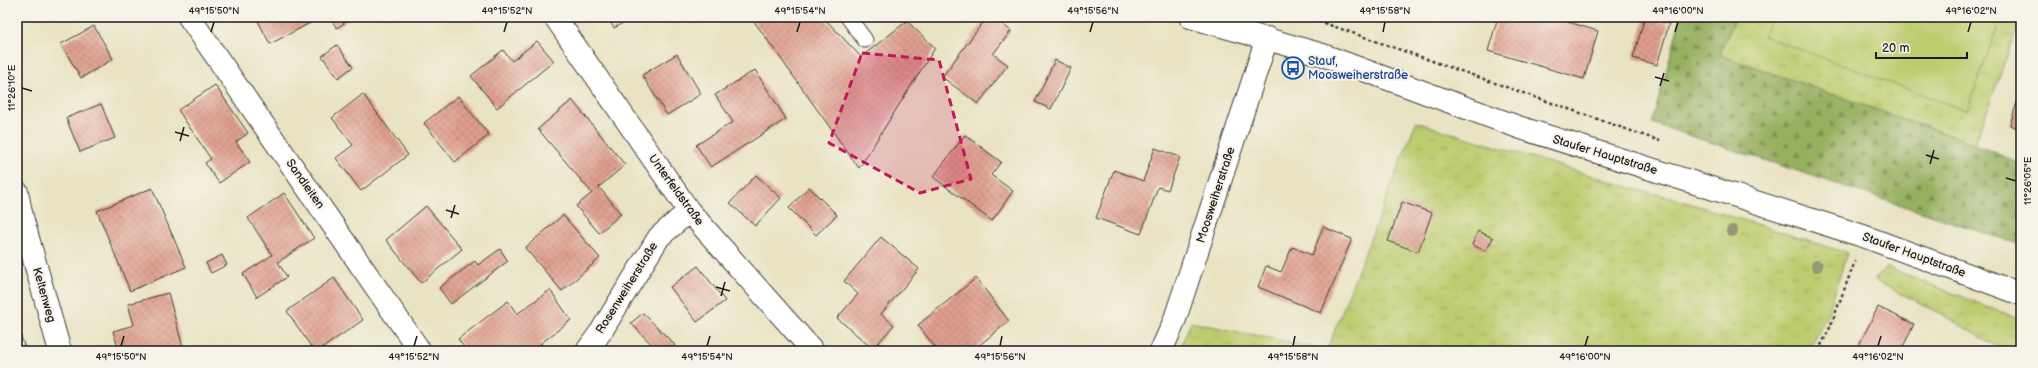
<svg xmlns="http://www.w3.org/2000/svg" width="2038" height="368" font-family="'Balsamiq Sans',sans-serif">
  <defs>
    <pattern id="grass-tufts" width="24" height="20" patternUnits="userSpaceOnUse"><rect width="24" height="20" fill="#bdcc6e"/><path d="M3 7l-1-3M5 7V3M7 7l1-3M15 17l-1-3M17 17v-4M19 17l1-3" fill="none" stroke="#a2af5f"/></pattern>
    <pattern id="forest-firs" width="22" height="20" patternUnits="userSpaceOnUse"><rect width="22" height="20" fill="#96b061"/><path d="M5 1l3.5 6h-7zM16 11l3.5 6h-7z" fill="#7a8e4f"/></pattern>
    <pattern id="building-cross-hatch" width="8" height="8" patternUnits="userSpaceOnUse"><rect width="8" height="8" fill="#df9f8e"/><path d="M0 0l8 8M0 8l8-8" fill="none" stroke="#bf887a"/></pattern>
  </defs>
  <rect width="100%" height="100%" fill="#f7f3e8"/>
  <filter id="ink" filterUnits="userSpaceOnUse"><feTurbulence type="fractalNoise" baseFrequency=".025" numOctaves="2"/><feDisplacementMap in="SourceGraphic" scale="8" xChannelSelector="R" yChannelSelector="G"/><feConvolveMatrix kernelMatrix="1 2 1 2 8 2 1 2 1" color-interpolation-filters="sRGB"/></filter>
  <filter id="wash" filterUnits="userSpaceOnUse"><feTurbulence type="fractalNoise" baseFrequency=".012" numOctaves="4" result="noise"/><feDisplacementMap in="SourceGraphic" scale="16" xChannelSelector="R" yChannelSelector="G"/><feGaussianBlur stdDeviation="0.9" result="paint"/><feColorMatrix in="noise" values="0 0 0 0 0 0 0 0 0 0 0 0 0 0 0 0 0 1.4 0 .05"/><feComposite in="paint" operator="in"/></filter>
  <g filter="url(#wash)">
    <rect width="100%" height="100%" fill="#e9e3c3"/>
    <!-- grass -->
    <path fill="url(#grass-tufts)" stroke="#6c7445" d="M1735 17H2021L1975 144 1720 55Z
      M1416 122 1635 189 1670 197 1847 253 1828 314 1809 351H1179L1191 322 1327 350Z
      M1886 267 2021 320V351H2005L1934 310 1874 280Z"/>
    <!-- forest -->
    <path fill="url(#forest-firs)" stroke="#59663e" d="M1681 17H1735L1720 55 1975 144 2021 164V245L1652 123Z"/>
    <!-- park -->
    <path fill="#bdcc6e" stroke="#6c7445" d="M1771 17H2001L1967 111 1764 36Z"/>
    <g id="blocks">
      <!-- building -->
      <path fill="url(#building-cross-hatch)" d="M256 17H307L310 23 270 44Z
        M329 17H353L337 28Z
        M607 17H634L614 28Z
        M751 17H823L861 57 907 21 935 48 859 168Z
        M987 17H993L1011 31 993 54 1008 65 978 104 942 77Z
        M1498 17H1552L1598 31 1584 79 1488 51Z
        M1645 17 1669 24 1657 65 1633 58Z
        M94 26 113 59 81 78 61 44Z
        M537 41 554 61 497 108 471 76 503 50 512 61Z
        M337 45 353 67 338 78 322 56Z
        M677 54 701 94 667 115 642 75Z
        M1055 60 1071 68 1051 109 1035 102Z
        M755 70 786 119 711 167 696 145 733 122 715 95Z
        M215 85 248 133 236 142 250 162 219 183 205 163 211 159 178 110Z
        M2021 89V129L2010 125Z
        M363 94 408 155 361 191 336 158 353 145 332 118Z
        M458 96 489 135 455 162 424 123Z
        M572 100 625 165 599 187 621 214 599 233 576 206 592 193 538 129Z
        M101 104 115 138 80 152 66 118Z
        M965 135 1001 162 991 175 1013 191 992 221 933 177Z
        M1155 148 1180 157 1168 190 1158 187 1141 234 1096 218 1114 170 1143 181Z
        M756 175 781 198 755 226 730 203Z
        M809 187 837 215 816 235 789 208Z
        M152 188 186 267 130 291 97 211Z
        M284 193 314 238 278 262 287 277 257 297 243 274 272 255 248 218Z
        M1402 202 1432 213 1418 252 1388 241Z
        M426 206 462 249 421 283 386 240Z
        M563 215 600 258 562 291 525 248Z
        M1323 227 1352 239 1321 313 1258 287 1266 266 1281 272 1292 247 1312 255Z
        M1478 231 1493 238 1486 251 1472 245Z
        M881 237 919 269 881 314 894 325 873 349 837 318 858 294 844 281Z
        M500 249 508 261 451 304 439 288 475 261 478 265Z
        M222 255 227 265 211 273 206 263Z
        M698 266 725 301 697 322 670 287Z
        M334 278 363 320 318 351H314L287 311Z
        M976 278 1009 321 972 351H938L918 325Z
        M550 290 571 320 540 344 545 351H467L458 339 508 301 517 314Z
        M168 293 184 351H119L113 331 134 325 128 304Z
        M1878 307 1914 324 1901 351H1856Z
        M643 313 675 345 668 351H658L631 323Z
        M17 325 26 351H17Z"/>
    </g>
  </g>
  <g filter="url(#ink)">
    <use href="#blocks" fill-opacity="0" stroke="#3b3a35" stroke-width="1"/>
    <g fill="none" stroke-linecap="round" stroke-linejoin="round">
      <!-- lane casing -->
      <g stroke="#3b3a35" stroke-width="17">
        <path id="lane" d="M848 17 865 40"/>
      </g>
      <!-- street casing -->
      <g stroke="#3b3a35" stroke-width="24">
        <path id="street" d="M189 17 420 351
          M555 17 689 211 813 351
          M17 192 22 217 60 351
          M587 351 602 330 659 237 689 211
          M1161 351 1174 322 1267 38"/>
      </g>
      <!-- secondary casing -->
      <g stroke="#3b3a35" stroke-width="24">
        <path id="secondary" d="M1190 17 1323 55 1518 127 1863 236 2021 294"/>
      </g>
      <!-- path -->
      <path stroke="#3b3a35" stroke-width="2.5" stroke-dasharray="3 3" stroke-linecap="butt" d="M1307 17 1660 141
        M1818 351 1829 330 1855 261"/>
      <!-- lane -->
      <use href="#lane" stroke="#fff" stroke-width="15"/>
      <!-- street -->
      <use href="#street" stroke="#fff" stroke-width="22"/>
      <!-- secondary -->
      <use href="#secondary" stroke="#fff" stroke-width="22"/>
    </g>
    <!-- trees -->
    <g fill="#979877">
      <circle cx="1732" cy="231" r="6"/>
      <circle cx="1817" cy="266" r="6"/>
    </g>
  </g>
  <!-- marked area -->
  <path fill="#c2185b" fill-opacity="0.2" stroke="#c2185b" stroke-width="3" stroke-dasharray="8 5" stroke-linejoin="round" d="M862 53 939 60 971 179 920 193 829 143Z"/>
  <!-- ticks -->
  <path fill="none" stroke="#1c1c1c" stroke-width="1.5" d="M211 32 214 22M504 32 507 22M797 32 800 22M1090 32 1093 22M1383 32 1385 22M1675 32 1678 22M1968 32 1971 22M1655 77 1669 81M1660 86 1664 73M22 88 32 91M175 132 189 136M180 141 184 127M1926 155 1939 159M1930 164 1934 150M2006 178 2016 181M446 210 459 214M451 218 455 205M716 287 730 291M721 296 725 282M121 346 124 336M414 346 417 336M707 346 710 336M1000 346 1002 336M1293 346 1295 336M1585 346 1588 336M1878 346 1881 336"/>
  <!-- icons -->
  <defs>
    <g id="bus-ring" transform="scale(1.15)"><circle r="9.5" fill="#f7f3e8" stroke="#1a4fb4" stroke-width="1.5"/><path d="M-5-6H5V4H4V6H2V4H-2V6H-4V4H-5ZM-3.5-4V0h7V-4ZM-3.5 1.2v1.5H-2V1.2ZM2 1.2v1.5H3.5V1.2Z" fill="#1a4fb4"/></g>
  </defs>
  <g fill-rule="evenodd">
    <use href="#bus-ring" x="1293" y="68"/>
  </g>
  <g text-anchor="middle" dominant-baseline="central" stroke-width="4" stroke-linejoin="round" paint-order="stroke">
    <!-- transit labels -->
    <g font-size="12" fill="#164399" stroke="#f7f3e8" text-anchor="start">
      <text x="1308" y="61">Stauf,<tspan x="1308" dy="14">Moosweiherstraße</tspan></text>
    </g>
    <!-- street labels -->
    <g font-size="12" fill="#1c1c1c" stroke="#f7f3e8">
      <text transform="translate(1605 155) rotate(17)">Staufer Hauptstraße</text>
      <text transform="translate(305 184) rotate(55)">Sandleiten</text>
      <text transform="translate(676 190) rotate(54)">Unterfeldstraße</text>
      <text transform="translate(1216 195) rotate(-72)">Moosweiherstraße</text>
      <text transform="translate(1914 255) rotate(20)">Staufer Hauptstraße</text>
      <text transform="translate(627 288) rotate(-58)">Rosenweiherstraße</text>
      <text transform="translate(44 295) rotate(74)">Keltenweg</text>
    </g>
  </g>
  <!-- margin -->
  <rect width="2038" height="368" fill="none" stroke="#f7f3e8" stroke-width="44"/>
  <!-- scale -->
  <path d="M1876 52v6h91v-6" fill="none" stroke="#1c1c1c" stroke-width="2"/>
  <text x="1882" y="52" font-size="12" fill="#1c1c1c" stroke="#f7f3e8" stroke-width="3" paint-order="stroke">20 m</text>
  <rect x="22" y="22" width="1994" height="324" fill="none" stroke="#1c1c1c" stroke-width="1.5"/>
  <g font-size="10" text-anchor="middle" fill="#1c1c1c">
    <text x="214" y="14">49°15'50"N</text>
    <text x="507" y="14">49°15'52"N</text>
    <text x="800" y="14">49°15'54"N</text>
    <text x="1093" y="14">49°15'56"N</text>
    <text x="1385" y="14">49°15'58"N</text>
    <text x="1678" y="14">49°16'00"N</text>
    <text x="1971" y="14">49°16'02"N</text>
    <text transform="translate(11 88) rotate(-90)" y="4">11°26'10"E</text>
    <text transform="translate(2027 181) rotate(-90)" y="4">11°26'05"E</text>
    <text x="121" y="360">49°15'50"N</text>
    <text x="414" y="360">49°15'52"N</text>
    <text x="707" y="360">49°15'54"N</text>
    <text x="1000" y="360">49°15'56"N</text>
    <text x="1293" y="360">49°15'58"N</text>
    <text x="1585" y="360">49°16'00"N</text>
    <text x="1878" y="360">49°16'02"N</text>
  </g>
</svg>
